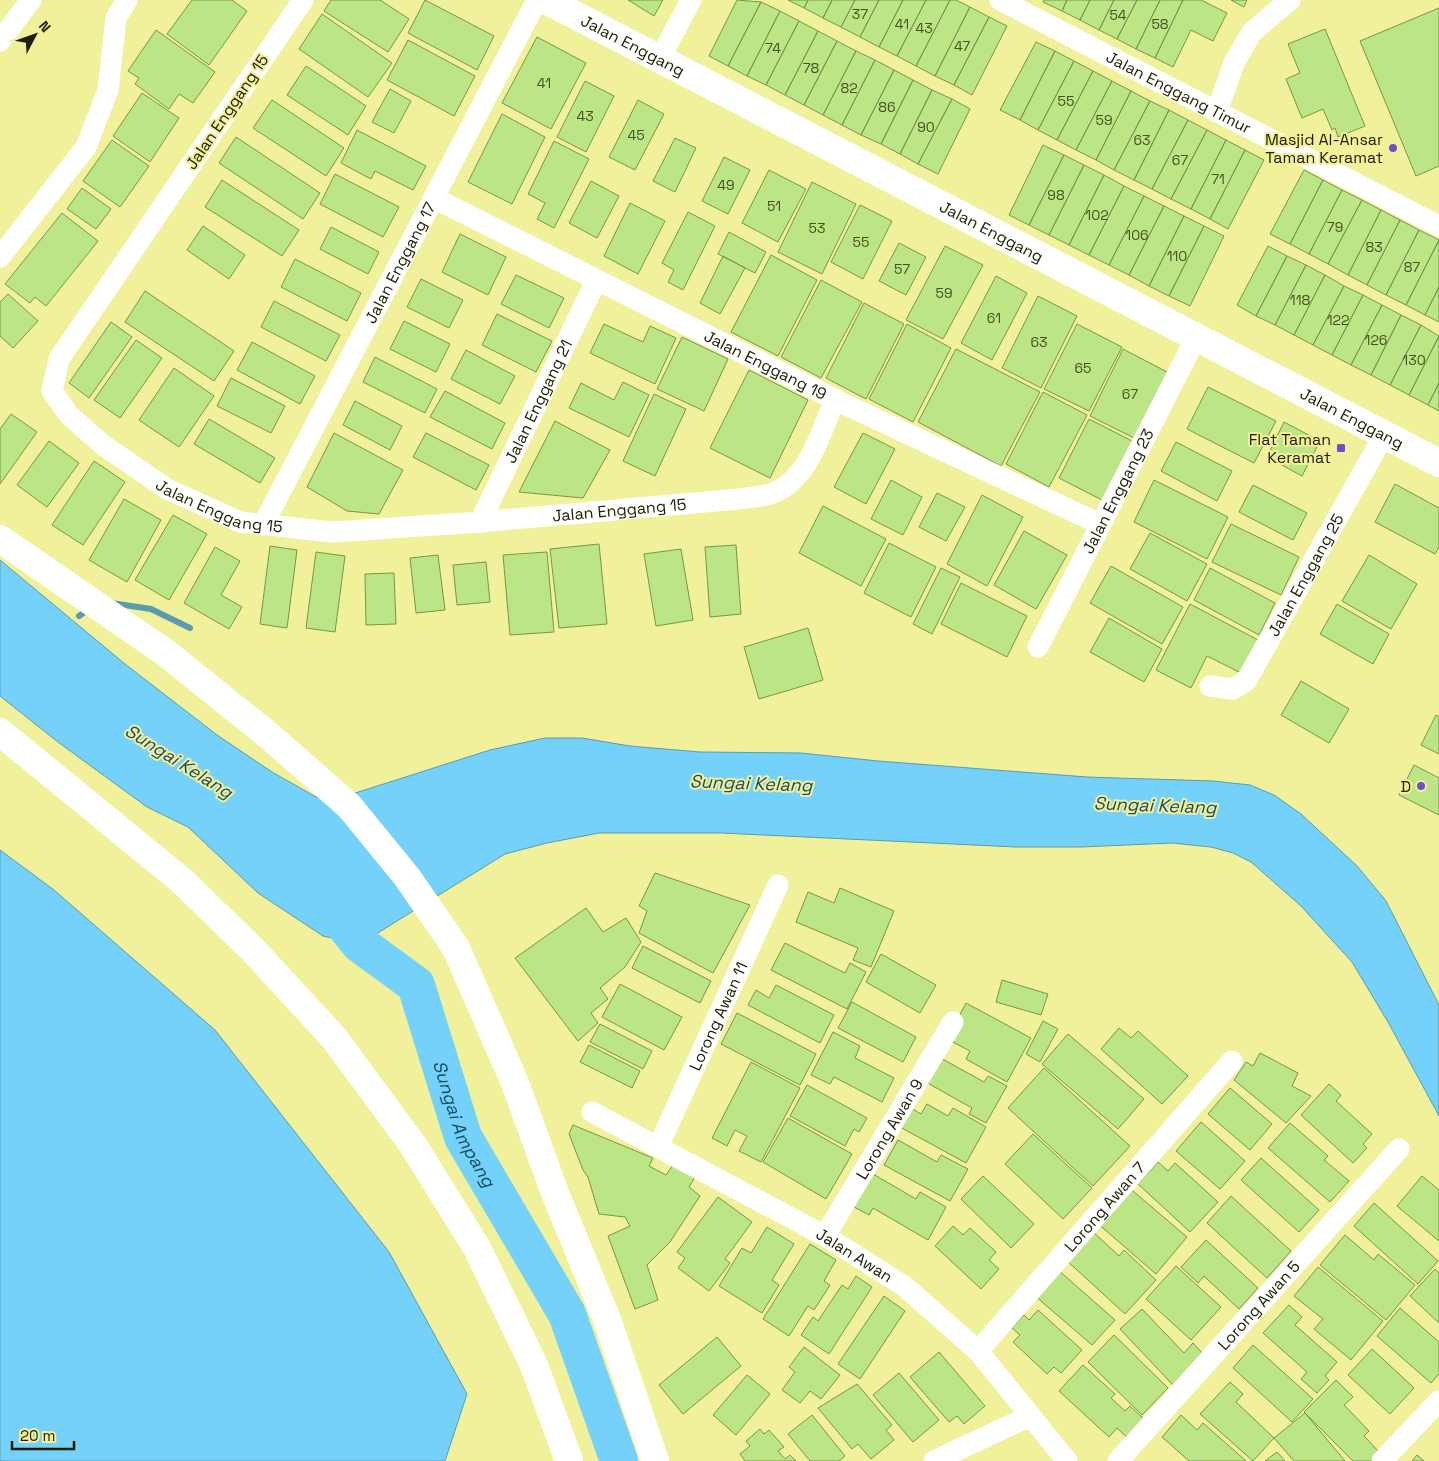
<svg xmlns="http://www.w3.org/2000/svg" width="1439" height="1461" font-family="'Space Grotesk',sans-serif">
  <rect width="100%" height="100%" fill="#f1f09b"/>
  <!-- water -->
  <path fill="#74d1f9" stroke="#5a9bae" d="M0 560 125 664 217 735 272 772 316 797 346 796 490 750 545 738H582L630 746 700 752 801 753 878 761 1087 777 1213 781 1250 785 1274 795 1301 814 1357 866 1386 901 1439 1005V1116L1388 1022 1352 962 1301 906 1251 862 1233 853 1211 847 1172 843 1082 847H1016L721 833H599L547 843 505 854 360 944 323 936 258 893 188 827 147 807 58 742 0 696Z
    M0 850 54 890 215 1030 389 1252 467 1394 445 1461H0Z"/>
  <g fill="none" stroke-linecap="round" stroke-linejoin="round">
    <!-- stream -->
    <path stroke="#5a9bae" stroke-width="6" d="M111 603 151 609 190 628
      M79 616 89 609"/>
    <!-- river -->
    <path stroke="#74d1f9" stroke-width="38" id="s1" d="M327 903 360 944 416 985 463 1137 567 1314 619 1461"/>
  </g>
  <!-- building -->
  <path fill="#bce585" stroke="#77964c" d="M192 0H232L247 11 209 65 167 34Z
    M331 0H380L409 19 388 52 324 11Z
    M425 0 494 36 477 70 408 33Z
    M628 0H663L654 16Z
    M737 0 761 2 728 66 709 56Z
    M788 0H808L804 8Z
    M808 0H832L823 18 804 8Z
    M832 0H855L841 27 823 18Z
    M855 0H879L860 37 841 27Z
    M879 0H903L879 47 860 37Z
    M903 0H926L897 56 879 47Z
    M926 0H950L916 66 897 56Z
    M950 0H956L970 7 935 76 916 66Z
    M1044 0H1067L1062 11 1043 2Z
    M1067 0H1090L1080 20 1062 11Z
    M1090 0H1114L1099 30 1080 20Z
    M1114 0H1137L1117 39 1099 30Z
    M1137 0H1160L1136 49 1117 39Z
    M1160 0H1183L1155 58 1136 49Z
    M1183 0H1201L1227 13 1213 41 1191 30 1173 67 1155 58Z
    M1231 0H1247L1244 7Z
    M761 2 780 11 747 76 728 66Z
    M970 7 989 17 954 85 935 76Z
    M1439 8V166L1416 176 1360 41Z
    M780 11 799 21 766 85 747 76Z
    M322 14 392 63 368 97 299 49Z
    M989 17 1007 26 972 95 954 85Z
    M799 21 818 31 785 95 766 85Z
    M1325 29 1365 126 1338 137 1335 128 1332 130 1323 109 1302 118 1286 79 1300 73 1288 44Z
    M156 30 215 72 193 103 179 94 169 109 135 84 139 78 128 71Z
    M818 31 837 41 804 105 785 95Z
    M537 37 586 63 551 129 502 103Z
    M408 40 475 76 454 116 387 80Z
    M837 41 856 51 823 115 804 105Z
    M1036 42 1055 51 1020 120 1000 110Z
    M856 51 875 60 842 125 823 115Z
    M1055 51 1074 61 1038 130 1020 120Z
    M875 60 894 70 861 135 842 125Z
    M1074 61 1093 71 1057 140 1038 130Z
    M306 66 366 106 348 135 287 95Z
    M894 70 913 80 881 144 861 135Z
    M1093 71 1112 81 1076 150 1057 140Z
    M913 80 932 90 900 154 881 144Z
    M585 81 614 96 586 152 557 137Z
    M1112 81 1131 91 1096 160 1076 150Z
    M390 89 411 101 394 133 372 122Z
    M932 90 952 99 918 164 900 154Z
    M1131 91 1150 101 1114 170 1096 160Z
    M142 93 179 118 150 162 113 136Z
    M952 99 970 109 938 174 918 164Z
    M272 100 344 148 326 176 253 128Z
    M638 100 664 114 635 170 609 157Z
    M1150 101 1169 110 1134 180 1114 170Z
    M1169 110 1188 120 1152 189 1134 180Z
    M502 114 545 137 512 204 468 182Z
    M1188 120 1207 130 1171 199 1152 189Z
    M357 130 426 166 413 190 375 171 371 179 341 163Z
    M1207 130 1226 140 1191 209 1171 199Z
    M236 137 320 193 303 219 219 163Z
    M675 138 696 148 675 192 653 181Z
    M112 140 149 166 120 207 83 181Z
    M1226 140 1245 150 1210 219 1191 209Z
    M554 141 589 159 554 228 537 219 545 203 528 194Z
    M1043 145 1064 155 1029 225 1009 215Z
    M1245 150 1264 160 1228 229 1210 219Z
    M1064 155 1084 165 1049 235 1029 225Z
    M724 157 750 170 728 214 702 201Z
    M1084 165 1104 175 1069 245 1049 235Z
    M769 170 806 189 778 242 742 223Z
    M1304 170 1323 180 1290 244 1270 234Z
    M335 174 399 207 383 237 320 204Z
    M1104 175 1124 186 1089 255 1069 245Z
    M222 180 299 230 282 256 205 207Z
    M1323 180 1342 190 1309 254 1290 244Z
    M591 181 619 196 597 238 569 223Z
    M812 182 856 204 822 274 778 252Z
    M1124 186 1144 196 1109 265 1089 255Z
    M82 188 111 209 96 229 67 209Z
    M1342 190 1362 200 1328 264 1309 254Z
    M1144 196 1164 206 1129 275 1109 265Z
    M1362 200 1381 210 1348 275 1328 264Z
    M630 203 665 221 638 274 604 256Z
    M860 205 892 221 863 279 831 262Z
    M1164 206 1184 216 1149 286 1129 275Z
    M1381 210 1400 220 1367 285 1348 275Z
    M688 212 715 226 683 290 668 282 674 270 662 263Z
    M62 213 98 241 46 306 35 297 30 303 5 284Z
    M1184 216 1204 226 1169 296 1149 286Z
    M1400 220 1419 230 1386 295 1367 285Z
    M203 226 245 255 229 279 187 250Z
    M1204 226 1224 236 1190 306 1169 296Z
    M331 227 379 252 368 274 320 249Z
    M1419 230 1439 240 1406 305 1386 295Z
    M729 232 766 252 755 273 718 254Z
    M460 234 506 257 488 295 442 272Z
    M1439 240V287L1425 315 1406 305Z
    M899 243 926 257 906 295 879 281Z
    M945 246 983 265 943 339 906 320Z
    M1268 246 1287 256 1256 316 1237 305Z
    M771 255 817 280 778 356 731 332Z
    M723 256 745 268 720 314 700 303Z
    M1287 256 1306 265 1275 325 1256 316Z
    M295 259 361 293 347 321 281 287Z
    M1306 265 1325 275 1294 335 1275 325Z
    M516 275 564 298 549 328 501 304Z
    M1325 275 1344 286 1313 345 1294 335Z
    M996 276 1027 293 992 360 961 343Z
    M421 279 463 300 449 328 407 307Z
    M821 280 862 302 821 378 781 357Z
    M1344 286 1363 295 1332 355 1313 345Z
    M1439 287V322L1425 315Z
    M145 291 234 351 214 381 125 322Z
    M8 294 38 321 13 348 0 336V302Z
    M1363 295 1382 305 1351 365 1332 355Z
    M1038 296 1077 316 1041 388 1002 368Z
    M274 301 340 335 326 361 261 327Z
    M864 303 904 324 866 399 826 378Z
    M1382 305 1401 315 1371 375 1351 365Z
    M497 314 552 341 536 372 482 345Z
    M1401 315 1421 325 1390 385 1371 375Z
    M404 321 450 344 436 372 390 349Z
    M111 322 132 337 89 398 69 383Z
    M604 324 643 342 650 326 676 338 655 384 590 353Z
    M907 324 951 348 913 422 869 399Z
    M1077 324 1122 347 1089 411 1044 389Z
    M1421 325 1439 336 1409 395 1390 385Z
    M1439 336V383L1428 405 1409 395Z
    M682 337 728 359 704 411 657 389Z
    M136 340 162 358 120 418 94 400Z
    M252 342 315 376 300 404 237 370Z
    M956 349 1040 392 1001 466 918 422Z
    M1123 349 1169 373 1136 439 1090 416Z
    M466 350 515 376 500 404 451 379Z
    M375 357 437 389 425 413 363 382Z
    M174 368 214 396 179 447 139 420Z
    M749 370 808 400 770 478 710 448Z
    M231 378 285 406 271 433 217 406Z
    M623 382 649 395 629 437 569 408 581 383 614 400Z
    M1439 383V411L1428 405Z
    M1208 387 1276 421 1254 463 1187 429Z
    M445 391 505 423 492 449 430 417Z
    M1043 392 1087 415 1049 487 1006 464Z
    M654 394 686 409 655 476 623 461Z
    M355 401 402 426 390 450 343 425Z
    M11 414 37 432 0 484V429Z
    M209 419 275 458 260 483 194 444Z
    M1089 419 1134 442 1104 501 1059 478Z
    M555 421 610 450 583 498 519 492Z
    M1284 422 1320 441 1302 476 1267 457Z
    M334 433 403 470 379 514 347 511 307 487Z
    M426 433 489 465 476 490 413 457Z
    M863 433 895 449 866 504 834 487Z
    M49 441 79 463 47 507 17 485Z
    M1176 442 1232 471 1217 501 1161 471Z
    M94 461 125 482 83 545 52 525Z
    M891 480 922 497 903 535 871 519Z
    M1154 480 1228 517 1207 559 1134 522Z
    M1395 484 1439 508V547L1435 554 1375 522Z
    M1253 485 1307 513 1293 540 1239 512Z
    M937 493 965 507 946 541 919 527Z
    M982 495 1023 517 987 586 947 564Z
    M124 499 161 520 127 582 89 560Z
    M823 506 886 539 861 586 799 553Z
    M173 515 207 534 169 600 135 580Z
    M1231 524 1299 557 1281 595 1212 562Z
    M1024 531 1067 555 1036 609 994 585Z
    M1150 533 1207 564 1187 601 1130 569Z
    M889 543 936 567 911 617 864 593Z
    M599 544 607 624 559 628 550 549Z
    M736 545 741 614 710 617 705 547Z
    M270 546 297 550 287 628 260 624Z
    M215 547 240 561 221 595 242 607 229 629 184 603Z
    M681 549 693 620 656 626 644 554Z
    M316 552 345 556 335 632 306 628Z
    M547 552 554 632 510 635 503 555Z
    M438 555 445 610 416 613 410 558Z
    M1369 555 1417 584 1391 629 1342 601Z
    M486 562 490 602 457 605 453 565Z
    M1111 566 1183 607 1162 644 1090 603Z
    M941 568 960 577 932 634 913 624Z
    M1210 568 1275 603 1259 635 1194 600Z
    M394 573 396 624 366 625 365 574Z
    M961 583 1027 616 1007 657 941 624Z
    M1190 604 1258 640 1241 673 1207 656 1191 688 1156 670Z
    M1337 604 1389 634 1373 664 1320 634Z
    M1109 618 1162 649 1144 682 1090 652Z
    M808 628 823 680 759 699 744 647Z
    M1301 681 1349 709 1329 743 1281 715Z
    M1436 715 1439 717V754L1421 745Z
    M1414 765 1439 778V815L1399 795Z
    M655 873 750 905 713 973 639 933 647 911 639 906Z
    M840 888 894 911 871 967 853 960 858 948 796 922 808 892 834 903Z
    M586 908 603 932 626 918 641 942 625 967 600 988 608 999 591 1013 598 1023 578 1041 515 958Z
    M785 943 845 973 850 963 866 972 847 1009 771 970Z
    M643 946 711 981 700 1003 632 968Z
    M881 954 936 985 920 1013 866 982Z
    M1002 980 1048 994 1041 1015 996 1002Z
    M620 984 682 1017 664 1050 602 1017Z
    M776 985 834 1015 820 1043 748 1005 756 990 769 998Z
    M852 1002 916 1037 903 1062 838 1028Z
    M966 1003 1031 1038 1007 1082 966 1059 970 1051 947 1039Z
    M737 1013 816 1054 800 1085 721 1044Z
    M1043 1021 1058 1029 1040 1062 1026 1054Z
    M600 1024 652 1051 643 1069 590 1042Z
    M1119 1028 1131 1038 1138 1031 1188 1076 1162 1104 1101 1049Z
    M833 1032 860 1046 855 1058 894 1078 882 1102 834 1077 830 1084 811 1075Z
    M1068 1034 1144 1099 1118 1129 1042 1064Z
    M589 1045 640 1071 632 1088 580 1062Z
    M1260 1053 1298 1073 1292 1086 1311 1096 1286 1123 1234 1080 1246 1062 1253 1066Z
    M937 1056 984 1082 988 1076 1007 1086 986 1123 969 1114 972 1108 924 1081Z
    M751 1062 800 1088 761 1162 739 1151 747 1136 735 1130 727 1146 712 1138Z
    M1044 1068 1130 1146 1093 1186 1008 1108Z
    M1329 1084 1341 1095 1336 1101 1372 1134 1363 1144 1367 1148 1353 1163 1301 1115Z
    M807 1085 867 1118 859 1132 854 1129 845 1146 790 1116Z
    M1230 1088 1272 1124 1250 1150 1208 1114Z
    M927 1104 948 1116 953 1108 986 1127 966 1163 900 1127 911 1108 921 1114Z
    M788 1118 852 1154 826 1199 763 1162Z
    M1201 1122 1245 1161 1220 1189 1176 1151Z
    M1290 1123 1328 1156 1324 1160 1349 1181 1330 1202 1268 1148Z
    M573 1125 653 1158 649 1166 666 1175 673 1165 695 1177 689 1187 700 1196 670 1242 647 1265 658 1300 635 1309 608 1236 630 1226 625 1217 599 1214 588 1177 583 1170 569 1134Z
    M1033 1134 1092 1188 1063 1219 1005 1164Z
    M898 1140 937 1162 941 1155 968 1169 950 1201 884 1165Z
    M1261 1158 1319 1210 1299 1232 1241 1180Z
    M1158 1162 1168 1171 1175 1163 1218 1202 1190 1232 1138 1184Z
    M873 1174 916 1199 920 1192 946 1207 928 1240 873 1208 869 1215 854 1207Z
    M983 1176 1034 1224 1011 1248 961 1199Z
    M1422 1176 1439 1190V1241L1397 1206Z
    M1127 1186 1187 1237 1156 1274 1096 1222Z
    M1231 1196 1291 1251 1267 1278 1207 1223Z
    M718 1197 752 1222 725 1259 730 1263 709 1291 678 1268 685 1258 677 1252Z
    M1374 1203 1438 1261 1418 1284 1354 1226Z
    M953 1226 963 1235 970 1228 996 1252 989 1260 999 1269 981 1289 935 1246Z
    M767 1227 794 1244 772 1280 779 1285 762 1313 719 1286 742 1248 751 1253Z
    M1090 1229 1119 1256 1124 1250 1156 1280 1125 1314 1064 1258Z
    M1345 1235 1374 1260 1378 1254 1415 1285 1386 1320 1320 1265Z
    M1206 1240 1258 1288 1239 1309 1204 1276 1198 1283 1181 1267Z
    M810 1244 836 1260 824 1281 830 1285 814 1310 808 1306 789 1336 763 1319Z
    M1176 1266 1221 1307 1191 1340 1146 1299Z
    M1318 1267 1383 1321 1351 1360 1314 1329 1323 1319 1294 1296Z
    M1057 1269 1115 1320 1092 1345 1034 1295Z
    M1435 1269 1439 1273V1323L1410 1296Z
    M856 1276 872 1287 829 1354 801 1335 813 1317 818 1321 842 1285 848 1289Z
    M884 1296 905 1311 860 1379 838 1364Z
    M1289 1305 1302 1317 1295 1325 1337 1362 1325 1376 1329 1380 1317 1393 1301 1379 1307 1372 1263 1333Z
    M1400 1308 1439 1342V1374L1431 1383 1377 1336Z
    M1142 1309 1184 1353 1193 1343 1205 1356 1174 1386 1120 1329Z
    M1038 1310 1082 1350 1061 1373 1054 1367 1047 1374 1013 1342 1020 1335 1012 1328 1024 1315 1029 1320Z
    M1114 1335 1168 1388 1142 1415 1088 1362Z
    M717 1337 741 1366 683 1414 659 1385Z
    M1253 1345 1313 1399 1292 1422 1233 1368Z
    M804 1347 840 1375 821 1399 810 1391 800 1403 782 1390 795 1372 789 1367Z
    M1372 1349 1414 1388 1390 1414 1348 1375Z
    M939 1352 985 1406 964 1424 957 1416 949 1422 910 1377Z
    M1083 1365 1115 1394 1111 1398 1125 1411 1130 1406 1148 1423 1131 1441 1117 1428 1109 1437 1059 1391Z
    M899 1373 939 1420 913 1442 873 1395Z
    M747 1375 770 1394 736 1435 713 1415Z
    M1336 1380 1353 1397 1344 1405 1369 1431 1364 1436 1380 1453 1371 1461H1353L1304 1412Z
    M1230 1382 1243 1394 1236 1402 1274 1438 1253 1461 1200 1414Z
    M857 1384 892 1425 886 1430 894 1440 871 1459 858 1444 852 1449 818 1408Z
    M1305 1413 1345 1461H1294L1274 1438Z
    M812 1415 845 1456 839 1461H810L788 1434Z
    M1181 1415 1197 1430 1203 1423 1246 1461H1189L1162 1437Z
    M760 1429 764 1434 769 1430 784 1447 778 1451 785 1459 790 1455 796 1461H745L740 1454 750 1446 746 1441Z
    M1277 1452 1285 1461H1265Z
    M1417 1455 1424 1461H1412Z"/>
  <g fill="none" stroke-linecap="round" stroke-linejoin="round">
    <!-- minor -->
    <g stroke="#fff" stroke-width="21">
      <path id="s2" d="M303 0 59 359 52 391 69 415 103 445 167 489 240 522 333 532 480 522 739 499C749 497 763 497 773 493 809 479 821 432 835 399"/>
      <path id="s3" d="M1000 0 1439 226"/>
      <path d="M0 41 31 0"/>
      <path d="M659 60 691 0"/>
      <path d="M1217 112 1234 63 1252 32 1290 0"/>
      <path id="s4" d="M434 198 842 403 1100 524"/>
      <path d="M0 257 86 147 108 90 116 18 127 0"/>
      <path id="s5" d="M480 522 596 281"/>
      <path id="s6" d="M263 525 537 0"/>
      <path id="s7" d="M1038 647 1197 336"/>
      <path id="s8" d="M1210 686 1233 689 1246 681 1384 435"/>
      <path id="s9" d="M592 1112 825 1236 904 1286 978 1351 1067 1461"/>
      <path id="s10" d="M658 1147 778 885"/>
      <path id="s11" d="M825 1236 953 1022"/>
      <path id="s12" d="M978 1351 1232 1061"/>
      <path d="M934 1461 1030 1416"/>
      <path id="s13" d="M1118 1461 1399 1149"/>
      <path d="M1382 1461 1439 1401"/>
    </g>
    <!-- secondary -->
    <path stroke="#fff" stroke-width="28" id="s14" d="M546 0 1439 463"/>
    <!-- motorway -->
    <path stroke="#fff" stroke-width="28" d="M0 539 166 653 268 735 349 806 407 877 456 948 515 1083 555 1193 608 1322 655 1461
      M0 732 182 881 254 951 334 1038 413 1145 477 1248 534 1365 569 1461"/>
  </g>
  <!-- markers -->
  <g fill="#6951ca" stroke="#f1f09b" stroke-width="2">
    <circle cx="1393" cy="148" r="5"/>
    <rect x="1336" y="443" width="10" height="10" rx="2.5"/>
    <circle cx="1421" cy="786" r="5"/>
  </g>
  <g text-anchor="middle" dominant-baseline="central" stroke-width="4" stroke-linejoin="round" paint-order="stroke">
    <!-- number labels -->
    <g font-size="14" fill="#465021">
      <text x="860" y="14">37</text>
      <text x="1118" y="15">54</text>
      <text x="902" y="24">41</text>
      <text x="1160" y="24">58</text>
      <text x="924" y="28">43</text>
      <text x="962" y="46">47</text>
      <text x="773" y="48">74</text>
      <text x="811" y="68">78</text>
      <text x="544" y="83">41</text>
      <text x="849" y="88">82</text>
      <text x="1066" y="101">55</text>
      <text x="887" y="107">86</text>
      <text x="585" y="116">43</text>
      <text x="1104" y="120">59</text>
      <text x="926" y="127">90</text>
      <text x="636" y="135">45</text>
      <text x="1142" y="140">63</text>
      <text x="1180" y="160">67</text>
      <text x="1218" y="179">71</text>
      <text x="726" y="185">49</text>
      <text x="1056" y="195">98</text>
      <text x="774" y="206">51</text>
      <text x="1097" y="215">102</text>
      <text x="1335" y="227">79</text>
      <text x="817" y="228">53</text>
      <text x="1137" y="235">106</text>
      <text x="861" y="242">55</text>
      <text x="1374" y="247">83</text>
      <text x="1177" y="256">110</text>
      <text x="1412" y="267">87</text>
      <text x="902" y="269">57</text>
      <text x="944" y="293">59</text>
      <text x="1300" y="300">118</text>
      <text x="994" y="318">61</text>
      <text x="1338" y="320">122</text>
      <text x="1376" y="340">126</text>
      <text x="1039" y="342">63</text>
      <text x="1414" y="360">130</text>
      <text x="1083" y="368">65</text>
      <text x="1130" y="394">67</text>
    </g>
    <!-- street labels -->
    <g font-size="16" fill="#1f1e00" stroke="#f1f09b">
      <text stroke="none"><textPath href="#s14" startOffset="98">Jalan Enggang</textPath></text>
      <text stroke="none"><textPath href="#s3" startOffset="201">Jalan Enggang Timur</textPath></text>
      <text transform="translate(227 112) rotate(-56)">Jalan Enggang 15</text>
      <text stroke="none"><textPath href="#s14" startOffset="502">Jalan Enggang</textPath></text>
      <text stroke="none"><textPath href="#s6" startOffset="296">Jalan Enggang 17</textPath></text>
      <text stroke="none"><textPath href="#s4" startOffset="371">Jalan Enggang 19</textPath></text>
      <text stroke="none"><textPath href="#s5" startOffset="134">Jalan Enggang 21</textPath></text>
      <text stroke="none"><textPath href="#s14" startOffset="908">Jalan Enggang</textPath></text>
      <text stroke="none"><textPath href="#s7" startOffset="175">Jalan Enggang 23</textPath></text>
      <text stroke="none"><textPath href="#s2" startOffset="675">Jalan Enggang 15</textPath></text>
      <text stroke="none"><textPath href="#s2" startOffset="1080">Jalan Enggang 15</textPath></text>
      <text stroke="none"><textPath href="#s8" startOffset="160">Jalan Enggang 25</textPath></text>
      <text stroke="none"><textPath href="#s10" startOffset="144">Lorong Awan 11</textPath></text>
      <text stroke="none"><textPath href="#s11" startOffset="125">Lorong Awan 9</textPath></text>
      <text stroke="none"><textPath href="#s12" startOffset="192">Lorong Awan 7</textPath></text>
      <text stroke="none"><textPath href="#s9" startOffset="299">Jalan Awan</textPath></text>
      <text stroke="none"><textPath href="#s13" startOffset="210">Lorong Awan 5</textPath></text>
    </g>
    <!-- poi labels -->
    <g font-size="16" fill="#1f1e00" stroke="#f1f09b" text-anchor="end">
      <text x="1383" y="139">Masjid Al-Ansar<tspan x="1383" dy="18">Taman Keramat</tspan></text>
      <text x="1331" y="439">Flat Taman<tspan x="1331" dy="18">Keramat</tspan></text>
      <text x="1411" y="786">D</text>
    </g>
    <!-- water labels -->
    <g font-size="18" font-style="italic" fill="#184d61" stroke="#f1f09b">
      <text transform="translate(179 761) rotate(32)">Sungai Kelang</text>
      <text transform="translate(751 783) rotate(2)">Sungai Kelang</text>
      <text transform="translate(1155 805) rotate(2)">Sungai Kelang</text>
      <text stroke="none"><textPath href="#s1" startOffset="269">Sungai Ampang</textPath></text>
    </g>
  </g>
  <!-- north arrow -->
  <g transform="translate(35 35) rotate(49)" stroke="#f1f09b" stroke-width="4" paint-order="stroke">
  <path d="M0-4L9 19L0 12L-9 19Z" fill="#1f1e00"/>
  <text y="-8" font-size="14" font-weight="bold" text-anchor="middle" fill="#1f1e00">N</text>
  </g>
  <!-- scale -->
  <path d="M12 1441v8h62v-8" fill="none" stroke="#1f1e00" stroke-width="2.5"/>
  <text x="20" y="1441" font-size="15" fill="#1f1e00" stroke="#f1f09b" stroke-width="4" paint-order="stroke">20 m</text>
</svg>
